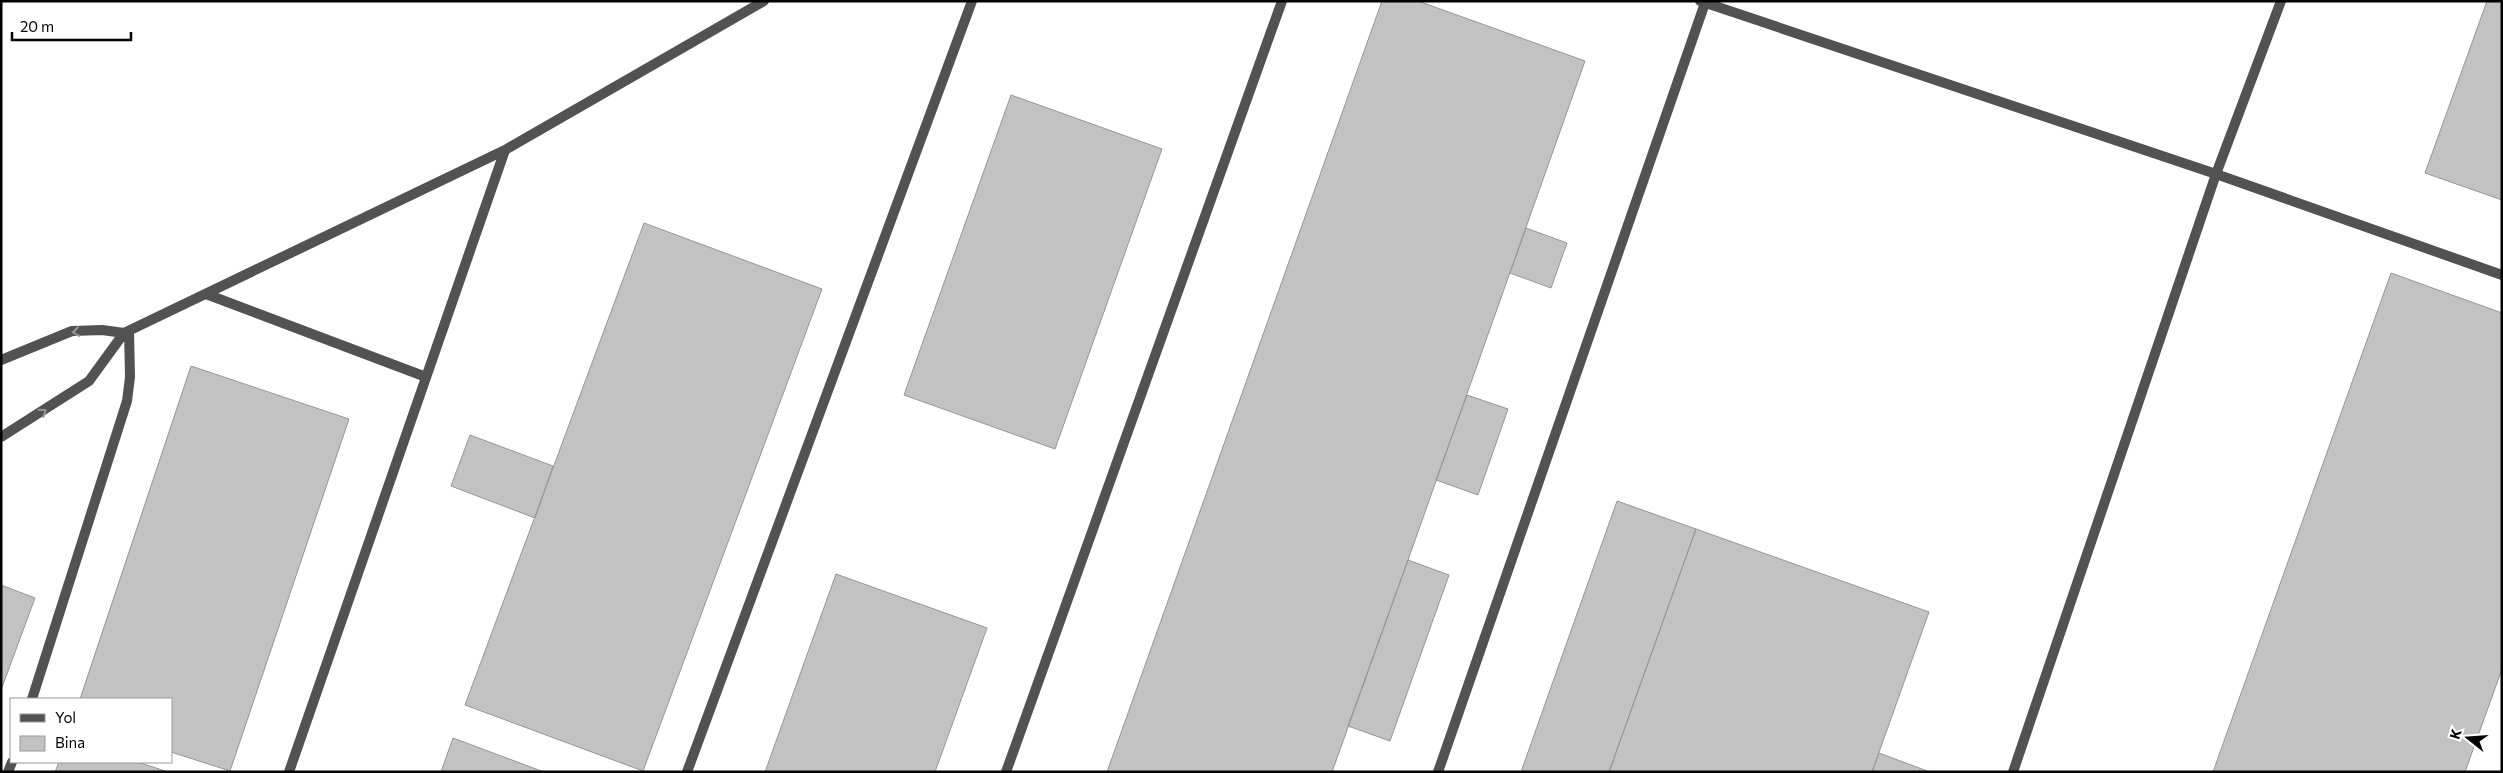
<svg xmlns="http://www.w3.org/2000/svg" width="2503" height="773" font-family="Commissioner,sans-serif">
  <rect width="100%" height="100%" fill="#fff"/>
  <!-- building -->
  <path fill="#c2c2c2" stroke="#969696" d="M1382 1H1418L1585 61 1408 560 1332 772H1107Z
    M2487 1H2502V200L2425 173Z
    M1011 95 1162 149 1055 449 904 395Z
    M644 223 822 289 643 771 465 705Z
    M1526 228 1567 243 1551 288 1510 273Z
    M2391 273 2502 313V669L2465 772H2213Z
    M191 366 349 419 230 771 171 752V699H80Z
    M1467 395 1508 409 1478 495 1436 480Z
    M470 435 553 466 535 518 451 486Z
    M1617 501 1696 529 1609 772H1521Z
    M1696 529 1929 612 1872 772H1609Z
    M1408 560 1449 575 1390 741 1348 726Z
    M836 574 987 628 935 772H765Z
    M1 585 35 598 1 690Z
    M453 738 544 772H441Z
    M1879 753 1930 772H1872Z
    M59 762H138L168 772H55Z"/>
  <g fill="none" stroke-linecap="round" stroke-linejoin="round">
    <!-- minor -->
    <path stroke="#525252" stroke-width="10" d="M1700 1 2216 174 2502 275
      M206 294 426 377
      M1 360 72 331 102 330 124 333
      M1 437 89 381 124 333 505 150 764 1
      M32 699 127 401 130 377 129 331
      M8 772 12 762
      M289 772 505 150
      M687 772 972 1
      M1006 772 1282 1
      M1438 772 1705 3
      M2013 772 2216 174 2281 1"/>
  </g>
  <!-- one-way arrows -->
  <defs><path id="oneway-chevron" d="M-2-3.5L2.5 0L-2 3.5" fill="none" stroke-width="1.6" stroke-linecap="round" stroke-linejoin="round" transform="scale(1.25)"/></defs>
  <g stroke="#979797">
    <use href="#oneway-chevron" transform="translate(76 332) rotate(172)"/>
    <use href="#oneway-chevron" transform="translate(43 412) rotate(-34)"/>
  </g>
  <!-- border -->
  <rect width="2503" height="773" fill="none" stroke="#000000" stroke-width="5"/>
  <!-- legend -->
  <rect x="10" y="698" width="162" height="65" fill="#ffffff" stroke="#999999"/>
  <rect x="20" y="714" width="25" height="8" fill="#525252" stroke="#999999"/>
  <text x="55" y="723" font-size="15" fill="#000000">Yol</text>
  <rect x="20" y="736" width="25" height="15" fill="#c2c2c2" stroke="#999999"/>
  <text x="55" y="748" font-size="15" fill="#000000">Bina</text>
  <!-- north arrow -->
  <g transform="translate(2468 738) rotate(287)" stroke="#ffffff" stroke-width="4" paint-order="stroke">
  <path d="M0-4L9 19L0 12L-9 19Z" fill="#000000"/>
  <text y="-8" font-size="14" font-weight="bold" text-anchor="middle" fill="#000000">K</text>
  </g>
  <!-- scale -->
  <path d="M12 32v8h119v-8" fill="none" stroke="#000000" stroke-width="2.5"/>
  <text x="20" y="32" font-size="15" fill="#000000" stroke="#ffffff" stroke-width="4" paint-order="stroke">20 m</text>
</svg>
